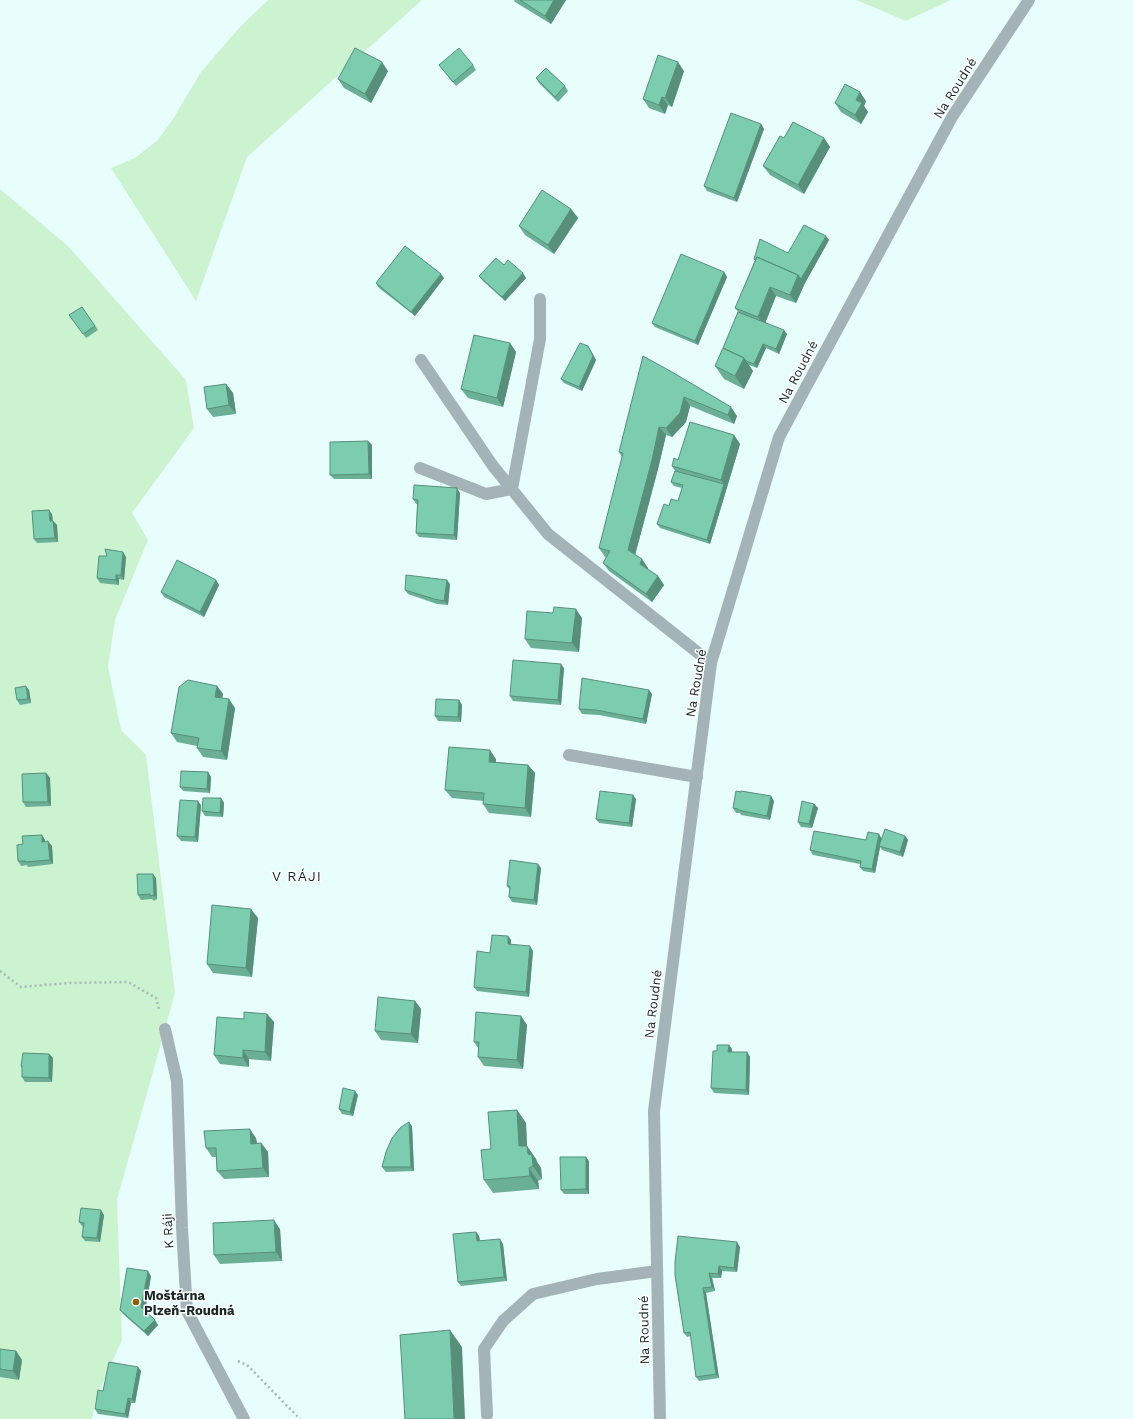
<svg xmlns="http://www.w3.org/2000/svg" width="1133" height="1419" font-family="'Work Sans',sans-serif">
  <rect width="100%" height="100%" fill="#e7fefd"/>
  <!-- green -->
  <path fill="#cbf3cf" d="M268 0H422L247 157 196 301 111 168 135 158 158 140 173 119 201 72 239 28Z
    M856 0H951L906 21Z
    M0 189 68 246 186 380 194 428 132 513 148 540 115 620 108 667 121 730 146 755 175 993 117 1200 122 1340 96 1398 92 1419H0Z"/>
  <g fill="none" stroke-linecap="round" stroke-linejoin="round">
    <!-- path -->
    <path stroke="#a5b9b8" stroke-width="2.5" stroke-dasharray="2 3" stroke-linecap="butt" d="M0 971 21 987 68 983 128 982 156 998 159 1009
      M238 1361 247 1365 300 1419"/>
    <!-- service -->
    <path stroke="#a4b3b7" stroke-width="12" d="M421 360 493 466 548 534 711 663
      M420 468 486 494 512 489 540 339V299
      M487 1415 484 1349 503 1321 533 1294 597 1279 657 1271"/>
    <!-- minor -->
    <path stroke="#a4b3b7" stroke-width="12" d="M569 755 697 777
      M165 1029 177 1081 182 1228 187 1311 244 1419"/>
    <!-- tertiary -->
    <path stroke="#a4b3b7" stroke-width="12" d="M660 1419 654 1111 711 663 779 437 952 117 1029 0"/>
  </g>
  <!-- wall -->
  <path fill="#6baf97" d="M514 0H566L551 24 515 2Z
    M439 65H473L476 70 456 86Z
    M388 71 371 103 344 88 338 79Z
    M684 71 672 107 668 105 665 114 649 108 643 99Z
    M536 78 565 86 568 91 558 102 539 83Z
    M866 101 864 106 868 112 861 124 841 112 835 103Z
    M761 124 764 129 737 202 707 191 704 186Z
    M824 138 830 147 804 194 770 175 763 166Z
    M571 209 578 218 554 254 525 235 519 226Z
    M829 240 805 283 796 303 776 296 765 323 787 334 779 354 766 348 757 368 749 365 753 371 744 389 724 379 715 366 723 348 738 312 735 308 755 260 754 259 788 253Z
    M504 265 526 278 505 301 483 281 479 276Z
    M724 272 727 277 698 345 655 327 652 323Z
    M444 278 415 316 379 288 376 283Z
    M82 307 98 330 86 338 69 315Z
    M510 343 516 352 503 407 468 398 461 389Z
    M591 351 596 360 582 391 564 383 561 379Z
    M643 356 737 416 734 424 690 406 686 422 672 437 666 435 658 469 635 555 648 568V569L658 576 664 585 652 602 609 571 603 563 606 557H605L599 548 622 457 619 452Z
    M226 384 233 393 236 414 213 417 207 409Z
    M734 435 740 444 710 544 660 528 657 524 669 506 678 501 682 488 674 486 671 482 675 471 672 466 678 460Z
    M368 441 372 445V479H334L330 475Z
    M460 493 457 540 419 537 416 533 417 504H416L413 499Z
    M52 514 53 521 57 525 58 542 37 543 34 539Z
    M126 557 124 580 119 579V585L100 583 97 578Z
    M216 580 219 585 204 617 164 597 161 592Z
    M450 584 448 605 437 604 408 594 405 590Z
    M582 618 579 652 531 648 525 639Z
    M564 668 561 705 513 701 510 696Z
    M217 686 223 694 222 698 235 708 227 760 203 757 197 748V746L177 742 171 733Z
    M29 690 31 703 20 705 17 700Z
    M652 694 646 724 599 715 582 714 579 709Z
    M459 700 462 705 461 722 438 721 435 716Z
    M496 759V762L528 765 535 773 531 817 489 813 483 804 484 801 452 798 445 790Z
    M208 772 211 777 210 793 183 791 180 787Z
    M46 773 50 778 51 806 26 807 23 802Z
    M221 798 224 803 223 817 205 816 202 811Z
    M636 799 632 827 599 823 596 819Z
    M774 801 770 820 741 815 740 813H736L733 808Z
    M814 804 818 808 812 828 801 827 798 822Z
    M201 805 198 842 181 841 177 836Z
    M42 835 45 840V842L52 846 53 864 28 867 27 865 21 866 18 861 23 844Z
    M905 836 908 840 903 857 882 850 880 847 875 873 863 871 860 867V864L813 855 810 850 882 838Z
    M541 868 537 905 512 902 509 897 510 890 507 886Z
    M156 878 157 899 154 901 152 899 141 900 138 895Z
    M258 918 252 977 213 973 207 964Z
    M508 936 511 940V944L533 951 529 997 477 991 474 987 490 953Z
    M415 1001 421 1009 418 1043 381 1040 375 1031Z
    M267 1014 274 1022 271 1061 249 1059V1067L220 1064 214 1055 244 1019Z
    M521 1016 527 1025 523 1069 484 1066 478 1057V1048L474 1042Z
    M729 1045 732 1049V1052H747L750 1057 749 1095 714 1093 711 1088 717 1051Z
    M49 1054 53 1058 52 1082H25L22 1077V1068L21 1066Z
    M358 1095 353 1116 342 1114 339 1109Z
    M517 1110 526 1123 527 1146 536 1159 537 1162 541 1168 542 1179 538 1181 539 1189 493 1193 484 1180 491 1149Z
    M412 1126 414 1171 386 1172 382 1167Z
    M256 1138 257 1144 261 1143 268 1152 269 1177 224 1179 217 1171 216 1157H212L206 1148Z
    M589 1161V1194H564L561 1190Z
    M104 1215 100 1242 85 1241 82 1237 83 1227 82 1226 79 1222Z
    M280 1229 282 1261 220 1264 214 1255Z
    M476 1232 479 1236 480 1241 503 1244 507 1281 461 1286 458 1282Z
    M740 1247 737 1272 722 1271 721 1278H712L715 1291 706 1293 719 1378 699 1381 696 1377 691 1336 687 1337 684 1333 675 1275Z
    M151 1276 145 1310 158 1325 148 1336 123 1314 120 1310Z
    M0 1349 16 1351 22 1360 19 1380 0 1377Z
    M138 1367 141 1371 135 1403H131L128 1418 98 1414 95 1409 103 1391Z"/>
  <!-- shaded-wall -->
  <path fill="#578f7b" d="M554 0H566L551 24 545 16Z
    M382 62 388 71 371 103 365 94Z
    M678 62 684 71 672 107 665 98Z
    M860 92 866 101 864 106 868 112 861 124 855 115 856 100Z
    M662 97 668 105 665 114 659 105Z
    M761 124 764 129 737 202 734 198Z
    M824 138 830 147 804 194 798 185Z
    M571 209 578 218 554 254 548 245Z
    M826 236 829 240 805 283 796 303 790 295 798 275Z
    M724 272 727 277 698 345 695 341Z
    M523 273 526 278 505 301 502 297Z
    M441 274 444 278 415 316 411 312Z
    M770 287 776 296 764 326 758 317Z
    M784 330 787 334 779 354 776 349Z
    M510 343 516 352 503 407 497 398Z
    M763 344 766 348 757 368 754 364Z
    M588 346 591 351 596 360 582 391 579 387Z
    M744 358 753 371 744 389 735 376Z
    M226 384 233 393 236 414 229 405Z
    M684 397 690 406 686 422 672 437 666 428Z
    M731 407 737 416 734 424 728 415Z
    M659 427 666 435 658 469 634 559 628 550Z
    M734 435 740 444 710 544 707 540 724 484 721 480Z
    M368 441 372 445V479L369 474Z
    M457 488 460 493 457 540 454 535Z
    M49 510 52 514 53 525 50 521Z
    M53 521 57 525 58 542 55 538Z
    M123 552 126 557 124 580 121 575Z
    M642 559 648 568 646 573 640 564Z
    M116 575 119 579V585L116 580Z
    M658 576 664 585 652 602 646 594Z
    M216 580 219 585 204 617 200 612Z
    M447 580 450 584 448 605 444 601Z
    M576 609 582 618 579 652 572 643Z
    M561 664 564 668 561 705 558 700Z
    M26 686 29 690 31 703 28 699Z
    M217 686 223 694 221 706 215 697Z
    M649 690 652 694 646 724 643 719Z
    M229 699 235 708 227 760 221 751Z
    M459 700 462 705 461 722 458 717Z
    M490 750 496 759 495 771 489 762Z
    M528 765 535 773 531 817 525 808Z
    M208 772 211 777 210 793 207 789Z
    M46 773 50 778 51 806 48 802Z
    M633 795 636 799 632 827 629 823Z
    M771 796 774 801 770 820 767 816Z
    M221 798 224 803 223 817 220 813Z
    M198 801 201 805 198 842 195 837Z
    M814 804 818 808 812 828 809 824Z
    M879 834 882 839 879 846 880 847 875 873 872 869Z
    M42 835 45 840V846L42 842Z
    M905 836 908 840 903 857 900 852Z
    M48 841 52 846 53 864 50 860Z
    M538 864 541 868 537 905 534 900Z
    M153 874 156 878 157 899 154 895Z
    M251 909 258 918 252 977 246 968Z
    M508 936 511 940V949L508 944Z
    M530 946 533 951 529 997 526 992Z
    M415 1001 421 1009 418 1043 411 1034Z
    M267 1014 274 1022 271 1061 265 1052Z
    M521 1016 527 1025 523 1069 517 1060Z
    M729 1045 732 1049 731 1056 728 1052Z
    M243 1050 249 1059V1067L243 1058Z
    M747 1052 750 1057 749 1095 746 1090Z
    M49 1054 53 1058 52 1082 49 1078Z
    M355 1091 358 1095 353 1116 350 1112Z
    M517 1110 526 1123 527 1146 536 1159 537 1162 541 1168 542 1179 519 1146Z
    M409 1122 412 1126 414 1171 411 1167Z
    M250 1129 256 1138 258 1153 251 1144Z
    M261 1143 268 1152 269 1177 263 1168Z
    M586 1157 589 1161V1194L586 1189Z
    M529 1168 538 1181 539 1189 530 1176Z
    M101 1210 104 1215 100 1242 97 1238Z
    M274 1220 280 1229 282 1261 276 1252Z
    M476 1232 479 1236 481 1246 477 1241Z
    M500 1239 503 1244 507 1281 504 1277Z
    M737 1242 740 1247 737 1272 734 1268Z
    M719 1266 722 1271 721 1278 718 1274Z
    M148 1271 151 1276 145 1312 141 1307Z
    M709 1273 712 1278 715 1291 712 1287Z
    M703 1288 706 1293 719 1378 716 1374Z
    M155 1320 158 1325 148 1336 144 1331Z
    M450 1330 462 1347 465 1419H454Z
    M16 1351 22 1360 19 1380 13 1371Z
    M138 1367 141 1371 135 1403 132 1399Z
    M128 1398 131 1403 128 1418 125 1414Z"/>
  <!-- building -->
  <path fill="#7cccb0" stroke="#578f7b" d="M520 0H554L545 16Z
    M355 48 382 62 365 94 338 79Z
    M459 48 473 65 453 82 439 65Z
    M658 55 678 62 665 98 662 97 659 105 643 99Z
    M546 68 565 86 555 97 536 78Z
    M845 84 860 92 856 100 862 103 855 115 835 103Z
    M731 113 761 124 734 198 704 186Z
    M793 122 824 138 798 185 763 166 780 136 784 138Z
    M542 190 571 209 548 245 519 226Z
    M804 225 826 236 801 279 798 275 757 257 755 260 754 259 760 239 788 253Z
    M405 246 441 274 411 312 376 283Z
    M681 254 724 272 695 341 652 323Z
    M757 257 798 275 790 295 770 287 758 317 735 308Z
    M496 258 504 265 508 260 523 273 502 297 479 276Z
    M82 307 95 326 83 334 69 315Z
    M738 312 784 330 776 349 763 344 754 364 746 361 744 358 723 348Z
    M474 335 510 343 497 398 461 389Z
    M580 343 588 346 593 356 579 387 561 379Z
    M723 348 744 358 735 376 715 366Z
    M643 356 672 372 731 407 728 415 684 397 680 413 666 428 659 427 652 460 628 550 642 559 640 564 658 576 646 594 603 563 610 551 599 548 623 453 619 452Z
    M226 384 229 405 207 409 204 387Z
    M690 422 734 435 721 480 672 466 674 458 678 460Z
    M368 441 369 474 330 475V442Z
    M675 471 724 484 707 540 657 524 664 504 669 506 671 499 678 501 683 485 671 482Z
    M414 485 457 488 454 535 416 533 418 500 413 499Z
    M49 510 50 521H53L55 538 34 539 32 511Z
    M105 549 123 552 121 575H116V580L97 578 99 556H107Z
    M177 560 216 580 200 612 161 592Z
    M406 575 447 580 444 601 434 599 405 590Z
    M554 607 576 609 572 643 525 639 527 611 553 613Z
    M513 660 561 664 558 700 510 696Z
    M582 678 649 690 643 719 596 710 579 709Z
    M188 680 217 686 215 697 229 699 221 751 197 748 199 738 171 733 179 687Z
    M26 686 28 699 17 700 15 688Z
    M436 699 459 700 458 717 435 716Z
    M449 747 490 750 489 762 528 765 525 808 483 804 484 793 445 790Z
    M181 771 208 772 207 789 180 787Z
    M46 773 48 802H23L22 774Z
    M600 791 633 795 629 823 596 819Z
    M736 791 741 792V791L771 796 767 816 738 810V809L733 808Z
    M203 798H221L220 813 202 811Z
    M180 800 198 801 195 837 177 836Z
    M802 801 814 804 809 824 798 822Z
    M885 829 905 836 900 852 879 846Z
    M814 831 866 840 868 832 879 834 872 869 860 867 861 861 810 850Z
    M42 835V842L48 841 50 860 25 862V861H18L17 845 23 844 22 836Z
    M510 860 538 864 534 900 509 897 510 886H507Z
    M137 874H153L154 895 150 896V894L138 895Z
    M212 905 251 909 246 968 207 964Z
    M492 935 508 936V944L530 946 526 992 474 987 477 951 490 953Z
    M378 997 415 1001 411 1034 375 1031Z
    M244 1012 267 1014 265 1052 243 1050V1058L214 1055 217 1017 244 1019Z
    M476 1012 521 1016 517 1060 478 1057 479 1042H474Z
    M717 1045H729L728 1052H747L746 1090 711 1088 713 1051H717Z
    M23 1053 49 1054V1078L22 1077V1066H21Z
    M343 1088 355 1091 350 1112 339 1109Z
    M517 1110 519 1146H527L528 1154 532 1155 533 1166 529 1168 530 1176 484 1180 481 1150 491 1149 488 1112Z
    M409 1122 411 1167H382L386 1152 392 1138 401 1127Z
    M250 1129 251 1144 261 1143 263 1168 217 1171 216 1148H206L204 1131Z
    M560 1157H586V1189L561 1190Z
    M81 1208 101 1210 97 1238 82 1237 84 1223 79 1222Z
    M274 1220 276 1252 214 1255 213 1223Z
    M476 1232 477 1241 500 1239 504 1277 458 1282 453 1234Z
    M678 1236 737 1242 734 1268 719 1266 718 1274 709 1273 712 1287 703 1288 716 1374 696 1377 690 1332 684 1333 675 1275V1262Z
    M127 1268 148 1271 141 1307 155 1320 144 1331 120 1310Z
    M450 1330 454 1419H405L400 1335Z
    M0 1349 16 1351 13 1371 0 1369Z
    M109 1362 138 1367 132 1399 128 1398 125 1414 95 1409 98 1390 103 1391Z"/>
  <!-- markers -->
  <circle fill="#896300" stroke="#fff" stroke-width="1.5" cx="136" cy="1302" r="4"/>
  <g text-anchor="middle" dominant-baseline="central" stroke-width="3" stroke-linejoin="round" paint-order="stroke">
    <!-- street labels -->
    <g font-size="13" fill="#182726" stroke="#fff">
      <text transform="translate(955 88) rotate(-58)">Na Roudné</text>
      <text transform="translate(798 372) rotate(-62)">Na Roudné</text>
      <text transform="translate(696 683) rotate(-80)">Na Roudné</text>
      <text transform="translate(653 1004) rotate(-83)">Na Roudné</text>
      <text transform="translate(168 1231) rotate(-93)">K Ráji</text>
      <text transform="translate(644 1330) rotate(-91)">Na Roudné</text>
    </g>
    <!-- poi labels -->
    <g font-size="13" font-weight="bold" fill="#182726" stroke="#fff" text-anchor="start">
      <text x="144" y="1295">Moštárna<tspan x="144" dy="15">Plzeň-Roudná</tspan></text>
    </g>
    <!-- neighbourhood labels -->
    <g font-size="14" letter-spacing="1" fill="#182726" stroke="#fff">
      <text x="297" y="876">V RÁJI</text>
    </g>
  </g>
</svg>
